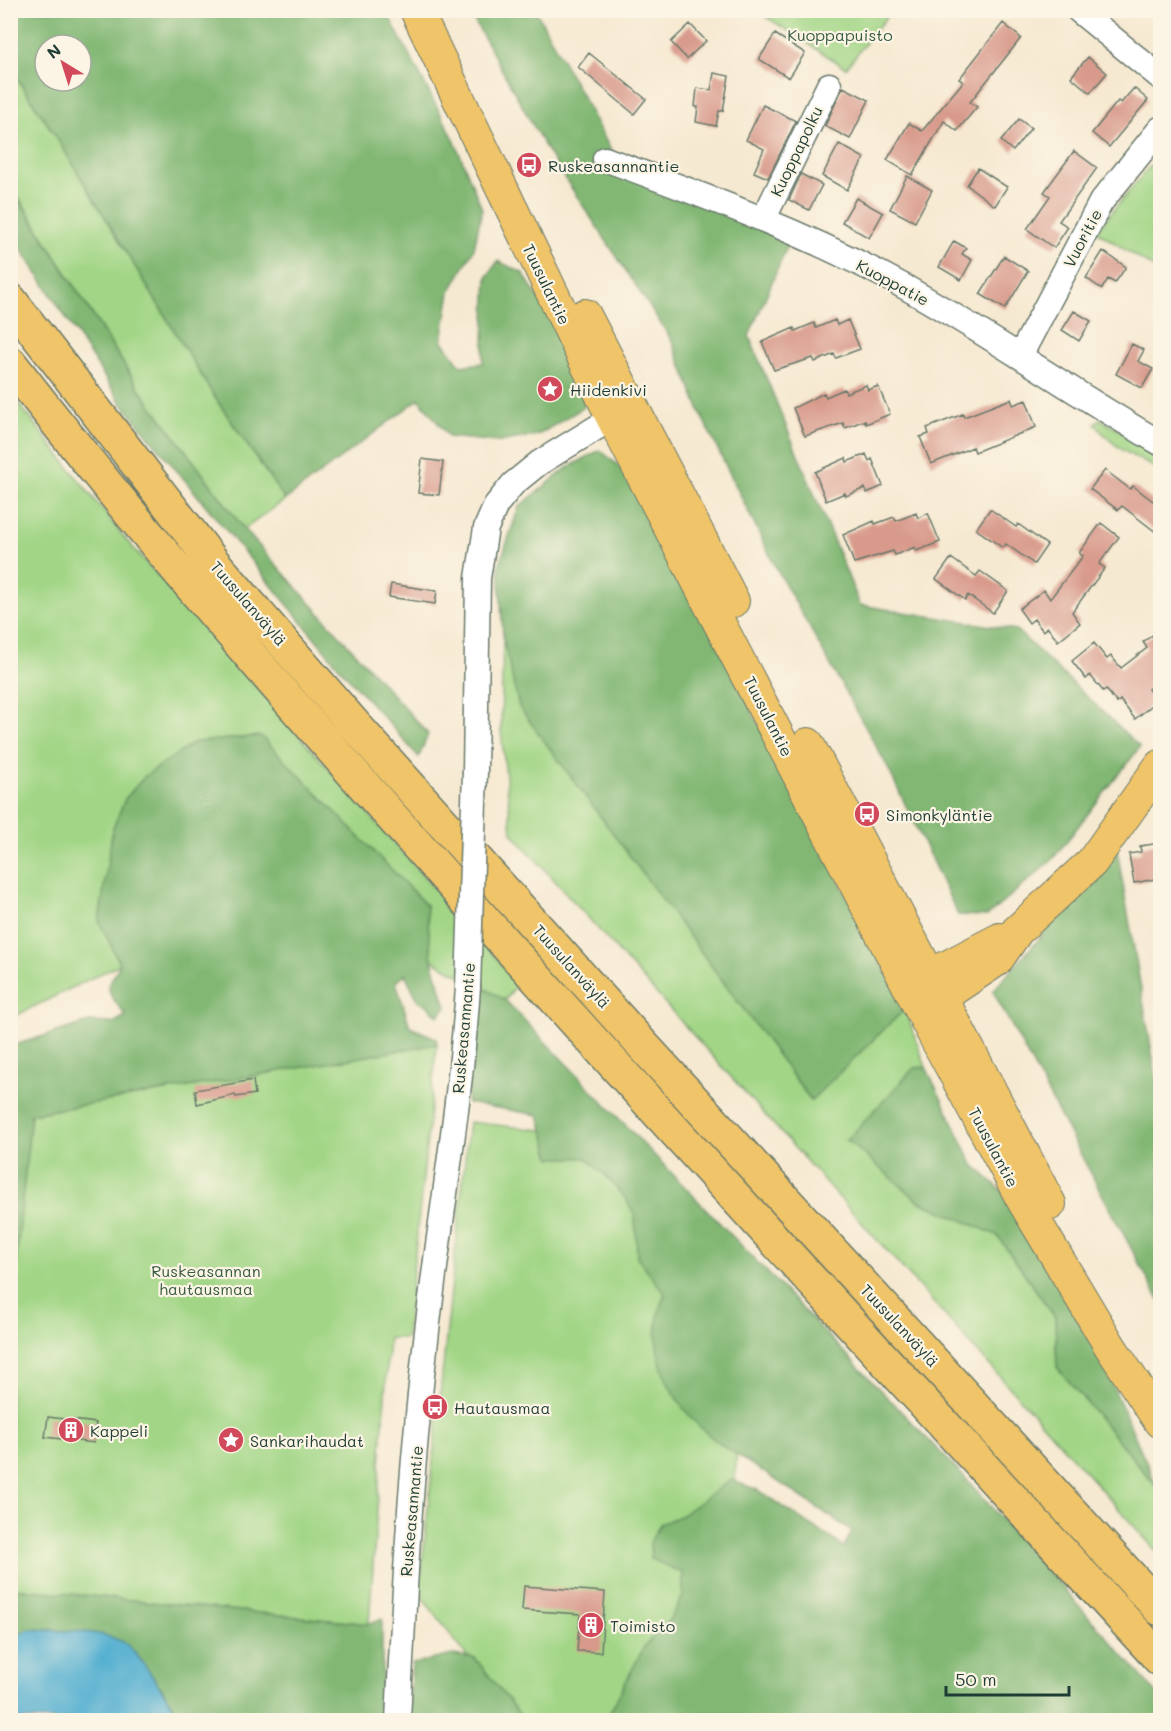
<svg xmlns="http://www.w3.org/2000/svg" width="1171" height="1731" font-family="Mali,sans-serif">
  <rect width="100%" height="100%" fill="#fcf5e5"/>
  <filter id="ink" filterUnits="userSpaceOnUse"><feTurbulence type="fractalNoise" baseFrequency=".0167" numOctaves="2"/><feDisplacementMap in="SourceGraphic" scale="12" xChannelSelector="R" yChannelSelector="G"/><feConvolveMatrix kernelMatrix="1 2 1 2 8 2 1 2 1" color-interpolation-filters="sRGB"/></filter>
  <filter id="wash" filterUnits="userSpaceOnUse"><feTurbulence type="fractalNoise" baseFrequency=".008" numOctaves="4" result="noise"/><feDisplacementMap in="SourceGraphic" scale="24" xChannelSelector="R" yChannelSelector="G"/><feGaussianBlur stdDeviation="1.35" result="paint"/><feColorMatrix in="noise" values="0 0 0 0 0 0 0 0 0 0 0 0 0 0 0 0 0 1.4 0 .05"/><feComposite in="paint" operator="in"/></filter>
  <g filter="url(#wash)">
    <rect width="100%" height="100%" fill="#f6e9d1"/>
    <!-- green -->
    <path fill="#a2d686" stroke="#608a5d" stroke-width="1.5" d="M757 11 891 10V11L846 68Z
      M10 69 55 135 214 396 285 500 244 529 140 390 11 185Z
      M1160 154V272L1096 231Z
      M11 394 128 542 518 983 505 1000 432 960 426 905 260 736 195 743 113 828 100 921 120 964 11 1018Z
      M1100 419 1160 454V470C1136 458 1111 447 1095 423Z
      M503 638 520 707 810 1099 905 1009 926 1067 914 1068 920 1202 997 1235 1055 1317 1057 1367 1160 1491V1555L512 833 501 731Z
      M437 1044 406 1338H389L369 1624 11 1588 10 1312 31 1114Z
      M469 1122 588 1135 728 1309 739 1411 732 1533 623 1720H515L419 1593Z"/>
    <!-- forest -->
    <path fill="#81b773" stroke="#507a54" stroke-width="1.5" fill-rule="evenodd" d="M10 11H386L453 137 482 209 474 249 450 292 442 340 461 366 483 363 487 277 498 261 523 273 584 373V407L538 435 499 442 449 437 419 399 285 500 214 396 55 135 11 69ZM45 45H81V81H45Z
      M469 11H536L613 154 789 242 749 336 860 605 1016 630 1140 747 1052 860 987 916 958 915 886 764 775 566 704 421 671 339 549 154Z
      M10 185 140 390 244 529 428 734 419 757 343 672 122 404 11 233Z
      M600 450 631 476 905 1009 811 1100 519 707 503 638 499 566 519 507 567 468Z
      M261 736 426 905 432 960 446 1007 438 1016 427 1005 419 1002 405 974 396 982 410 1027 436 1038 437 1044 31 1114 11 1312V1046L89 1022 113 1023 126 1016 111 996 108 986 120 964 99 921 113 828 125 799 145 776 195 742Z
      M1117 850 1160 1099V1302L993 991Z
      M479 985 505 1000 968 1481 1160 1697V1720H606L645 1645 670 1619 683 1596V1573L651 1559 650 1543 660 1524 682 1515 730 1480 756 1489 844 1547 852 1531C824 1512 796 1493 768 1475 747 1461 721 1447 703 1430 666 1395 643 1344 665 1294L637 1257 635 1216 625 1198 606 1176 586 1158H551L539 1115 467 1103Z
      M926 1067 973 1164 1002 1191 1103 1363 1157 1487 1057 1367 1055 1317 997 1235 920 1202 847 1140 914 1068Z
      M11 1588 369 1624 382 1619V1720H181L161 1687 85 1632 31 1629 21 1633 11 1646Z
      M453 1655 475 1658 524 1720H408L412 1664Z"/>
    <!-- water -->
    <path fill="#52afd0" stroke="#387682" stroke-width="1.5" d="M31 1629C60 1632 96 1628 123 1642 137 1649 172 1705 181 1720H12L11 1646 21 1633Z"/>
    <g id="blocks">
      <!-- building -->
      <path fill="#d89a8b" d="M1003 23 1021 38 970 102 977 107 957 131 944 121 912 175 887 160 909 123 922 131 963 82 959 79Z
        M690 24 706 41 687 59 671 42Z
        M775 34 805 53 789 78 759 59Z
        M589 53 646 99 634 114 578 67Z
        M1088 57 1107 73 1090 93 1071 77Z
        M714 73 729 76 723 111H719L716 126 696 122 698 107H695L697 88 711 90Z
        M843 87 869 100 850 139 825 126Z
        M1134 88 1148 100 1109 147 1092 133 1118 101 1121 103Z
        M763 105 796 121 768 178 754 172 764 149 746 140Z
        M1019 119 1031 128 1013 151 1001 141Z
        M839 144 864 158 847 190 822 176Z
        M1074 151 1097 168 1059 221 1068 227 1054 248 1027 229 1050 196 1044 192Z
        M978 168 1007 187 995 206 967 185Z
        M801 174 822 185 809 210 789 200Z
        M907 176 932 190 915 222 890 209Z
        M856 198 883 213 869 238 842 222Z
        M954 241 966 248 962 254 972 260 961 280 939 267Z
        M1103 251 1126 267 1115 283 1108 279 1102 289 1086 278Z
        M1004 256 1028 271 1005 309 980 294Z
        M1074 311 1091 321 1079 341 1062 330Z
        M835 320 837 325 848 320 860 349 836 358 834 354 815 362 813 358 774 370 762 342 794 328 795 331 814 323 816 328Z
        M1132 344 1144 350 1138 361 1153 369 1142 388 1116 374Z
        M866 385 868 390 878 386 890 414 866 424 865 420 845 428 843 423 805 436 793 408 824 393 826 397 844 389 846 393Z
        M1011 399 1013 405 1026 400 1036 427 975 452 973 447 931 464 920 437 929 434 927 428 963 414 964 417Z
        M866 454 869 461 872 459 883 486 867 493 865 488 846 496 845 493 826 501 815 472 846 458 847 462Z
        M422 459 443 462 439 495 418 493Z
        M1105 470 1130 489 1133 486 1161 507V536L1122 506 1118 510 1090 489Z
        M990 509 1016 527 1018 524 1047 545 1034 564 1006 544 1003 548 976 529Z
        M916 513 918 518 928 513 940 542 916 551 915 547 895 555 893 551 854 563 843 535 874 521 875 524 894 517 896 521Z
        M1101 523 1119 537 1099 564 1105 568 1072 612 1080 623 1058 641 1047 627 1043 631 1034 619 1029 623 1019 609 1044 590 1050 599 1083 556 1079 553Z
        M951 558 976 576 980 571 1008 591 993 613 968 595 965 600 936 579Z
        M391 584 437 591 435 604 389 597Z
        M1161 629V678L1148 689 1157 701 1135 719 1120 700 1117 703 1106 689 1103 691 1090 675 1086 679 1072 661 1094 643 1107 659 1111 656 1121 668 1147 648 1143 642Z
        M1161 843V878L1134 883 1129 854 1141 852 1140 846Z
        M253 1080 255 1094 236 1097 235 1095 197 1104 195 1090Z
        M48 1417 96 1423 94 1443 45 1437Z
        M524 1586 605 1592 601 1652 577 1651 580 1614 522 1610Z"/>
    </g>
  </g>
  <g filter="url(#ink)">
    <use href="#blocks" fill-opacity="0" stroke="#6a796b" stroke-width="1.5"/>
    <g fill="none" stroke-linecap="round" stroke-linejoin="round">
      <!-- minor casing -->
      <g stroke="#6a796b" stroke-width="27">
        <path id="minor" d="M1078 10 1160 77
          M605 159C708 197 809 234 905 287 992 336 1074 393 1160 443
          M764 218 829 85
          M1020 356 1101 202 1160 129
          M475 771 478 578 486 528 496 505 513 484 539 463 627 409
          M398 1720C404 1600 410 1478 424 1358 437 1234 460 1111 468 987"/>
      </g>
      <!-- major casing -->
      <g stroke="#6a796b" stroke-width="34">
        <path id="major" d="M416 10 612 417 936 1039 1022 1199 1110 1346 1160 1422
          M585 315 733 601
          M808 744 1050 1204
          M918 993 929 976 1000 939
          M918 998H940L997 960 1017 931 1092 862 1160 766"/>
      </g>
      <!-- highway casing -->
      <g stroke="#6a796b" stroke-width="36">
        <path id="highway" d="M10 300 213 562 352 722 638 1040 1160 1609
          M10 363C165 563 333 752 502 940 719 1182 940 1420 1160 1659"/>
      </g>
      <!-- minor -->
      <use href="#minor" stroke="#fff" stroke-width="24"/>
      <!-- major -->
      <use href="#major" stroke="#f0c469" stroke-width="32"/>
      <!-- highway -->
      <use href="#highway" stroke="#f0c469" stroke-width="33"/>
      <!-- minor-bridge casing -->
      <g stroke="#6a796b" stroke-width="27" stroke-linecap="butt">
        <path id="minor-bridge" d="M468 987 475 771"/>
      </g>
      <!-- minor-bridge -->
      <use href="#minor-bridge" stroke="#fff" stroke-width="24"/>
    </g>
  </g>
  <!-- icons -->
  <defs>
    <g id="bus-disc" transform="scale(1.35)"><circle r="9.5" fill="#d1495b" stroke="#fcf5e5"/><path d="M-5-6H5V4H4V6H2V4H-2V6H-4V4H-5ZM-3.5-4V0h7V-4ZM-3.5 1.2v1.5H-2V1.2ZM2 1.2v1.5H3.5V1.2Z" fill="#fff"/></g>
    <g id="sight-disc" transform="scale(1.35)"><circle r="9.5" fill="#d1495b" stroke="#fcf5e5"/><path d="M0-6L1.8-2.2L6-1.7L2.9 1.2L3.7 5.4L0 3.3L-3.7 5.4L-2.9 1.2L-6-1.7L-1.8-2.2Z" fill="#fff"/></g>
    <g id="building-disc" transform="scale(1.35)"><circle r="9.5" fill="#d1495b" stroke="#fcf5e5"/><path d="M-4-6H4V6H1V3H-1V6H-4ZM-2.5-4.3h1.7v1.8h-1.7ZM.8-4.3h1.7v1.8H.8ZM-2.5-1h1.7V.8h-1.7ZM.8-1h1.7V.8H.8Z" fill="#fff"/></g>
  </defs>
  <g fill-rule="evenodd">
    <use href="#bus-disc" x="529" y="165"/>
    <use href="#sight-disc" x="550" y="389"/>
    <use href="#bus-disc" x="867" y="814"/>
    <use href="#bus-disc" x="435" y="1407"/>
    <use href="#building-disc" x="71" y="1430"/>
    <use href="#sight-disc" x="231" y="1440"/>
    <use href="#building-disc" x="591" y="1625"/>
  </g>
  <g text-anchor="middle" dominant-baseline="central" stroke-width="4.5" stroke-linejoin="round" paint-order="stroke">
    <!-- park labels -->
    <g font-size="16" fill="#395c44" stroke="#fcf5e5">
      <text x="840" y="34">Kuoppapuisto</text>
      <text x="206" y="1270">Ruskeasannan<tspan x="206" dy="18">hautausmaa</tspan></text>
    </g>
    <!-- street labels -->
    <g font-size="16" fill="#1f3d34" stroke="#fcf5e5">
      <text transform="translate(796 151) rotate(-64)">Kuoppapolku</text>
      <text transform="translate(1082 238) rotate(-62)">Vuoritie</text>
      <text transform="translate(893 282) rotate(28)">Kuoppatie</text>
      <text transform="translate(547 284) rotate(64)">Tuusulantie</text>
      <text transform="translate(249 603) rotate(49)">Tuusulanväylä</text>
      <text transform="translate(769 716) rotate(63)">Tuusulantie</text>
      <text transform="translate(572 966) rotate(48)">Tuusulanväylä</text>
      <text transform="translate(463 1028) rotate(-85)">Ruskeasannantie</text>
      <text transform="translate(994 1147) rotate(62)">Tuusulantie</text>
      <text transform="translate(900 1325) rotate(47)">Tuusulanväylä</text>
      <text transform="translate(411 1511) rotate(-85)">Ruskeasannantie</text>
    </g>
    <!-- poi labels -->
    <g font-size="16" fill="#1f3d34" stroke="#fcf5e5" text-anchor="start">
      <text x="548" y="165">Ruskeasannantie</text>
      <text x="570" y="389">Hiidenkivi</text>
      <text x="886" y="814">Simonkyläntie</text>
      <text x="454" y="1407">Hautausmaa</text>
      <text x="90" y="1430">Kappeli</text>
      <text x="250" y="1440">Sankarihaudat</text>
      <text x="610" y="1625">Toimisto</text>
    </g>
  </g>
  <!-- margin -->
  <rect width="1171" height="1731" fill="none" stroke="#fcf5e5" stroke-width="36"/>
  <!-- north arrow -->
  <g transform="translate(63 63) rotate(322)"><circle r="28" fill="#fcf5e5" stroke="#a4ab9e" stroke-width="1.5"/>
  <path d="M0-4.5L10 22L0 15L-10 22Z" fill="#d1495b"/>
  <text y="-9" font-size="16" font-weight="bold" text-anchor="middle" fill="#1f3d34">N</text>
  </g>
  <!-- scale -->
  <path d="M946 1686v9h123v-9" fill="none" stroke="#1f3d34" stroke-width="3"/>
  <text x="955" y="1686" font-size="18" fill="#1f3d34" stroke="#fcf5e5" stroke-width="4.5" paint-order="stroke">50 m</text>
</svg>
